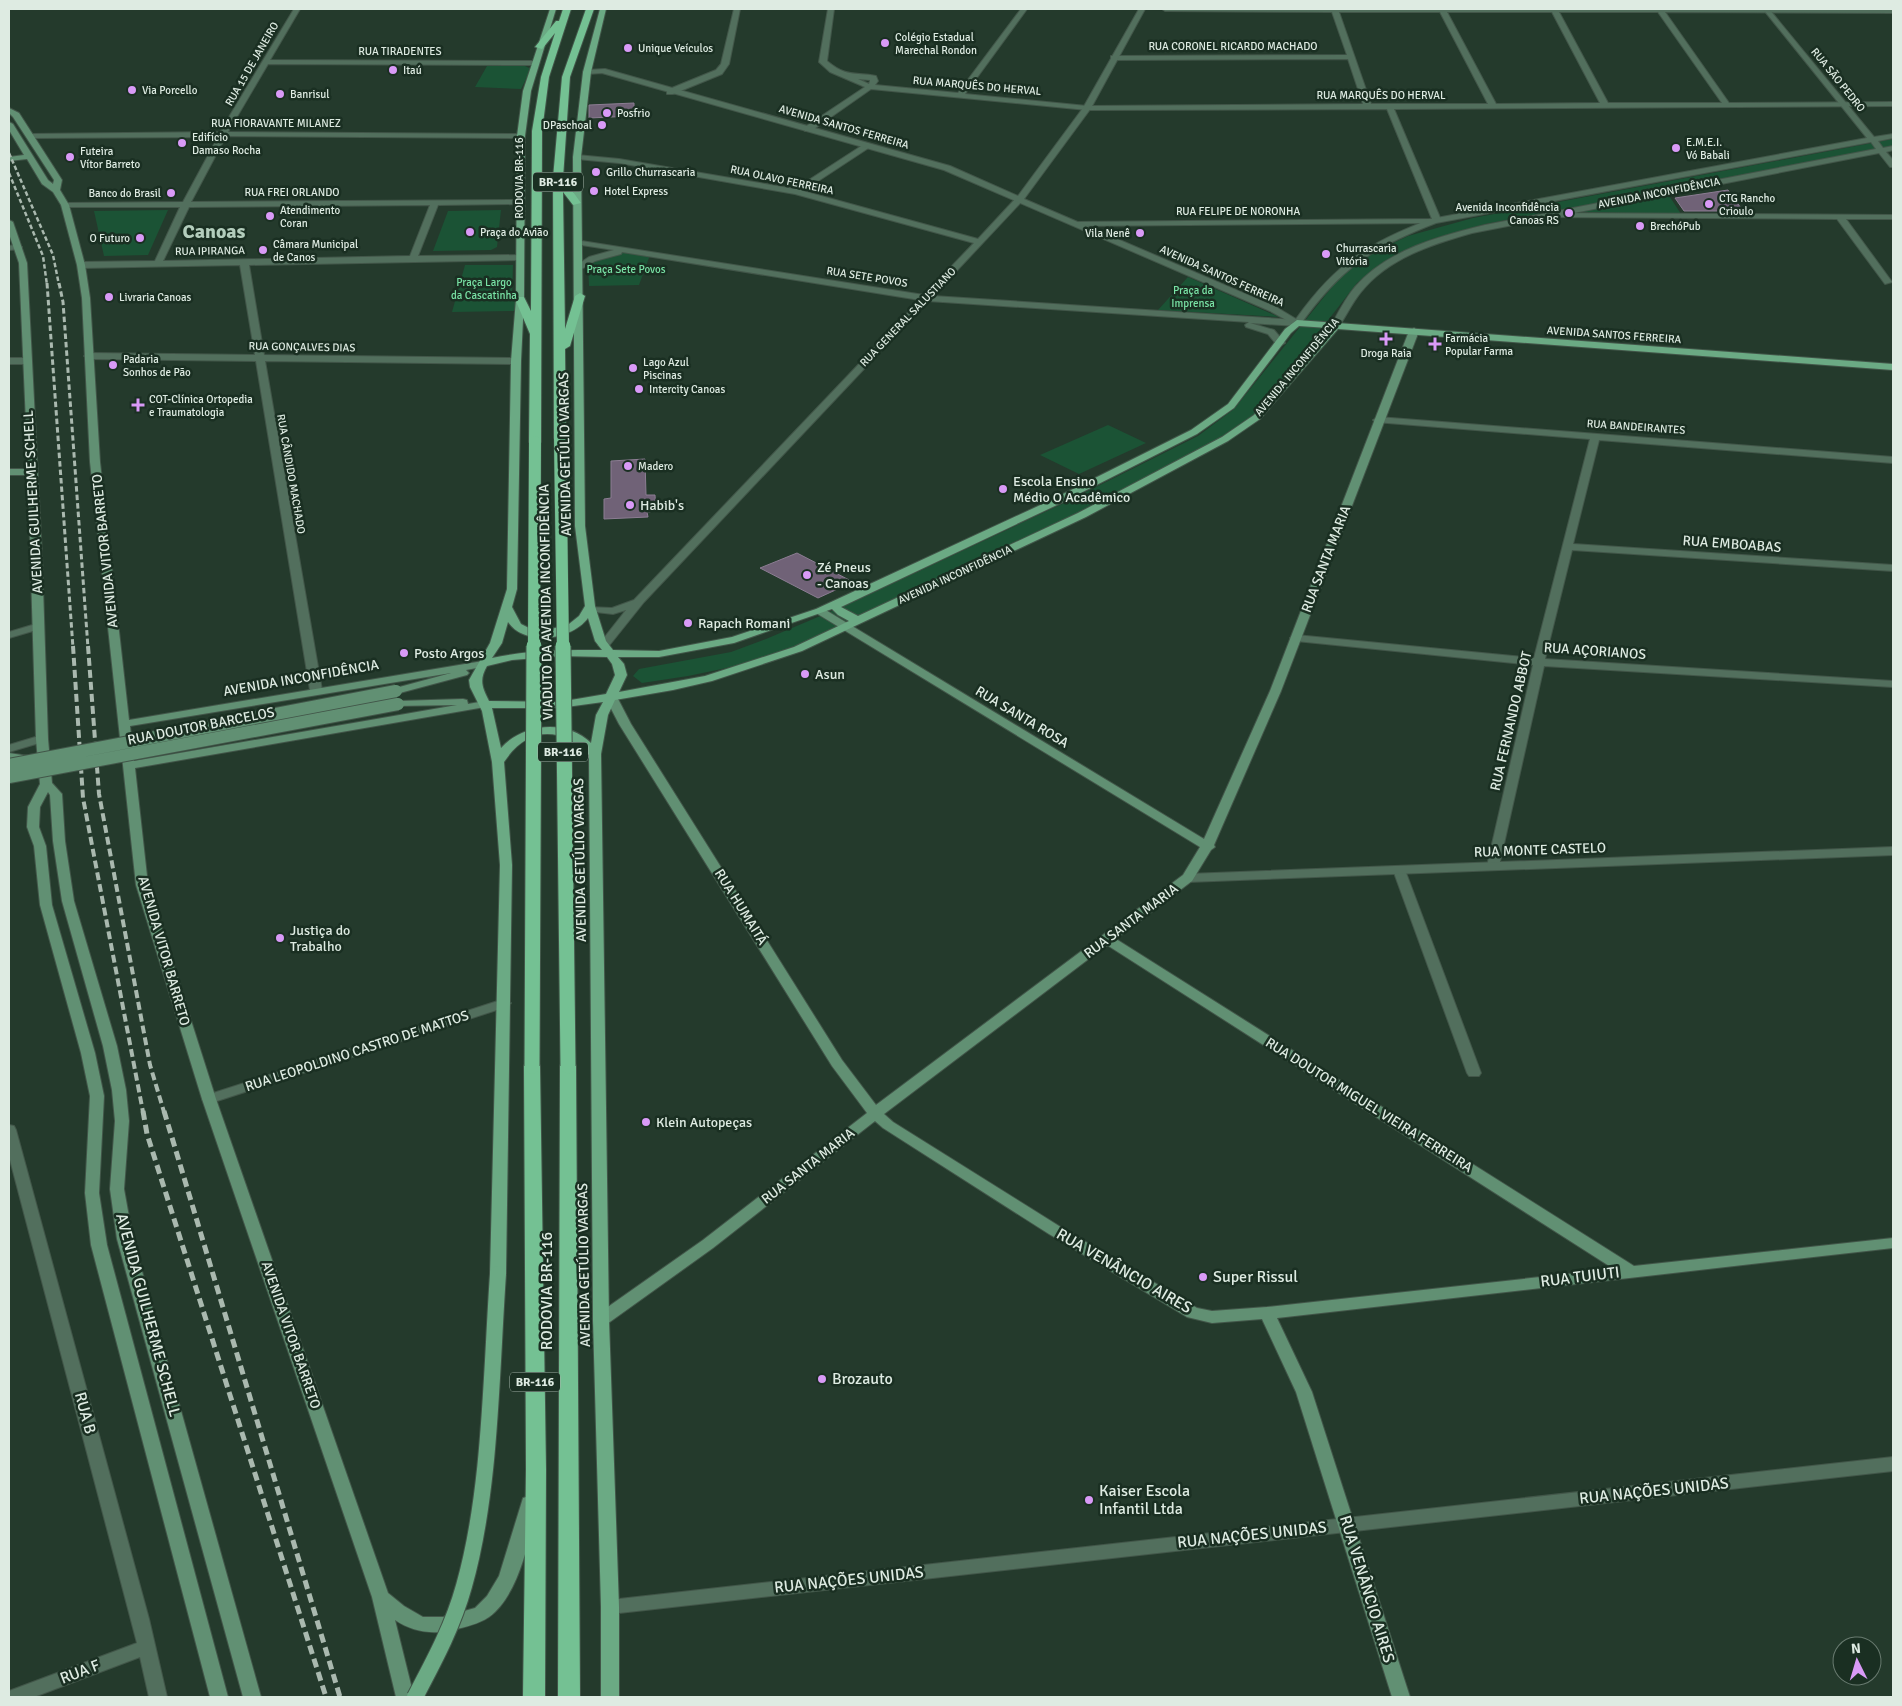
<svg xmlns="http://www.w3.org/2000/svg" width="1902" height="1706" font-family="Signika,sans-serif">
  <rect width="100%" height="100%" fill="#243a2c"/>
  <!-- green -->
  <path fill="#1b5335" d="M523 65 531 69 521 89 475 87 487 66Z
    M1893 139V147L1485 224 1432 239 1383 263 1357 283 1255 414 1220 438 1079 512 794 647 741 665 688 676 642 683 633 676 639 669 731 652 766 639 851 603 1062 504 1198 436 1234 409 1340 277 1370 254 1408 236 1473 218Z
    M1668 194 1681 214 1572 212Z
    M168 210 148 255 104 256 94 211Z
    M501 210 497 247 491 250 433 251 448 211Z
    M625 252 650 255 639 285 589 286 588 265 595 260Z
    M465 265H513L512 298 516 301 514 311 452 312Z
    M1188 277 1279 317 1158 310Z
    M1108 425 1146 443 1079 474 1040 455Z"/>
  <!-- building -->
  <path fill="#706277" stroke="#8c7d93" d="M634 103V116L589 118V105Z
    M1728 190 1743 211H1684L1675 198Z
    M645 459 646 495H655L656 511 647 512 648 517 604 519V499L611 498V461Z
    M797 553 853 582 818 598 760 568Z"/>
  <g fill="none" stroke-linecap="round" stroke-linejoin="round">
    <!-- minor casing -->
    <g stroke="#425649" stroke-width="2">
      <path id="minor" d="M294 9H300L270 60 535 61 539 63 535 65 268 64 228 132 521 134 525 136 521 138 226 136 191 202 519 200 523 202 519 204 438 205 418 256 523 255 524 257 520 260 249 265 264 355 516 358 521 361 516 364 265 361 322 690 316 693 310 690 256 361 89 359 84 356 89 353 255 355 240 265 81 268 77 265 81 262 155 261 180 207H65L61 205 65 203 183 202 218 137 30 138 26 136 30 134 220 132ZM430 205 410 256 163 261 189 207Z
        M734 9H740L729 64 722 74 673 94H667V90L716 70 721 64Z
        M828 9H834L827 61C846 77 853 72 876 76L878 81 875 85 958 93 1021 9H1027L965 94 1087 106 1363 104 1348 59 1111 60V56H1114L1347 55 1332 12 1165 11 1162 9H1893V13L1665 12 1729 103 1893 102V106L1394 109 1441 220 1434 223 1076 226 1072 224 1073 222 1432 219 1387 109 1087 110 871 89 811 131H805V127L865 87 830 72 819 62ZM1339 12H1440L1488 104H1371ZM1447 12H1552L1600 103 1496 104ZM1559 12H1658L1722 103H1608ZM858 79 870 80V81L869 84Z
        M866 143 873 145 803 191 978 239 1017 197 1024 199 933 296 1297 320 1301 323 1297 326 1250 323 1274 330 1285 343 1280 346 1277 345 1268 334 1246 327 1245 325 1249 322 928 301 644 602 608 647H600L598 645 600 643 626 610 613 614 587 611 586 609 587 607 612 608 634 600 920 300 622 252 621 254 595 261 580 270 576 267 577 265 589 257 614 250 575 244V240L924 295 974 243 795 194 619 163 577 159 573 157 577 155 619 159 795 189Z
        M1543 213 1893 215V219H1846L1892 282 1885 284 1837 219 1546 217H1543Z
        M18 244 22 247 21 249 9 250V246Z
        M9 358H26L31 361 26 364H9Z
        M1378 417 1893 457V463L1599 440 1573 544 1893 565V571L1572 550 1545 659 1893 681V687L1544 666 1499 866 1497 869H1489L1487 866 1533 665 1296 641 1290 638 1296 635 1534 658 1590 439 1375 422 1373 420Z
        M39 623 44 626 43 628 9 638V632Z
        M42 735 48 739 46 741 9 752V745Z
        M1399 866 1405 870 1481 1073 1479 1076H1469L1467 1073 1393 870Z
        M9 1125 14 1126 16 1130 149 1619 167 1697H149L140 1657 34 1697H9V1691L137 1643 9 1156Z
        M1893 1457V1471L610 1614 604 1612 601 1607 604 1602 610 1600Z"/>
    </g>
    <!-- tertiary casing -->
    <g stroke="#425649" stroke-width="2">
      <path id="tertiary" d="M1139 9H1145L1091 108 1024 199 1276 307 1296 319C1336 263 1368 243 1431 219L1867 138 1763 9H1769L1874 137 1893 134V138L1878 141 1883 148 1893 146V150L1886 152 1893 160V167H1890L1879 153 1472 233C1433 244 1388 258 1361 292 1352 303 1346 316 1338 328L1335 329 1331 326C1338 313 1345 299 1355 287 1387 250 1440 236 1485 225L1876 149 1871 142 1436 223C1371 248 1341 268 1300 325L1297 326 1270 311 944 170 602 73 587 74 583 72 587 70 605 69 950 166 1018 196 1083 108Z
        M1893 847V855L1188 882 1182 878 1188 874Z
        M504 999 511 1003 509 1006 214 1102H204L202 1099 204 1096Z"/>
    </g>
    <!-- secondary casing -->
    <g stroke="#425649" stroke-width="2">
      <path id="secondary" d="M9 108 19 113 62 180 60 190 69 205 85 265 90 298 100 462 129 720 483 661 489 664 487 666 466 670 469 673 467 675 396 694 392 693 390 691 392 689 451 673 130 726 134 761 457 705 394 706 392 704 398 701 463 699 467 700 468 704 485 701 491 704 485 707 135 768 148 885 216 1099 388 1593 404 1606 423 1617H443L475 1608 487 1596 499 1576 523 1498 529 1496 535 1498 537 1503C530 1538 519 1595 489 1617 479 1624 465 1627 453 1630 432 1635 413 1632 395 1620L414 1697H396L372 1597 202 1099 136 885 90 462 82 298 77 265 61 205 53 192 42 184 27 159 9 161V157L24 155 9 130V122L13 124 48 180 53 184 54 180 13 117 9 113Z
        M9 220 13 222 27 263 42 556 48 739 52 783 62 794 65 841 74 901 117 1046 126 1090 129 1121 124 1189 133 1239 261 1697H243L117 1239 110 1189 115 1121 112 1090 103 1046 62 901 53 841 50 795 48 792 40 807 39 827 46 846 52 905 95 1053 104 1096 99 1193 107 1245 228 1697H210L91 1245 85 1193 90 1096 81 1053 40 905 34 846 27 827 28 807 40 784 36 739 28 475H9V469H28L19 263 9 234Z
        M1414 328 1419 331 1281 691 1214 845 1215 847 1211 850 1192 881 1116 939 1634 1266 1893 1238V1248L1277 1318 1312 1392 1410 1697H1392L1296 1392 1262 1319 1212 1323 1187 1317 1049 1234 883 1128 875 1121 713 1248 607 1324 601 1326 595 1324 593 1320 595 1316 703 1240 867 1113 832 1066 619 724 605 697 607 695 611 694 617 697 631 724 842 1060 876 1105 1183 875 1200 847 816 613 815 611 816 609H824L1204 839 1270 691 1409 331ZM1107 945 1614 1269 1267 1307 1212 1311 1197 1308 1059 1226 893 1122 884 1114Z
        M9 753 35 757 37 760 31 764 9 759Z"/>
    </g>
    <!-- primary casing -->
    <g stroke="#425649" stroke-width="2">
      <path id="primary" d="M550 9H556L531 91 525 136 524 299 521 361 517 589 512 607 521 624 533 630H548L569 624 579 616 585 606 575 526 573 157 583 72 600 9H606L591 72 581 157 585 526 595 606 606 641 613 650 659 651 732 637 816 609 1049 501 1191 430 1228 404 1285 329 1297 320 1893 364V370L1338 329 1260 419 1228 441 1086 517 802 651 712 681 673 690 615 700 608 715 601 754 609 1320 619 1607V1697H601V1607L593 1320 589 755C560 725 527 727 504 762L512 865 506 1274 503 1278 498 1280 493 1278 490 1274 500 865 492 762 482 711 470 687 469 680 490 643 507 589 511 361 516 299 517 136 523 91ZM1299 326 1328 328 1254 415 1222 437 1078 513 858 616 841 607 1057 505 1197 434 1234 408 1291 333ZM832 609 838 615 849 621 794 647 705 676 619 692 627 675 624 664 618 657H659L734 643ZM588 618 595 641 602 650C565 650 528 650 492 658L502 643 508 622C525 647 572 640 588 618ZM561 656 607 657 612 664 615 675 606 694 559 702 489 701C482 687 479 680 487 666L512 660ZM603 702 596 715 591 743C567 719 523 723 501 748L492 708H559Z"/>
    </g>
    <!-- motorway casing -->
    <g stroke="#425649" stroke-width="2">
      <path id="motorway" d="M563 9H571L549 77 542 131 541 442 535 446 529 442 530 334 515 299 516 297H524L531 311 532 131 541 77 555 33 542 49 535 47 556 21H559Z
        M586 9H594L570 77 563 178 581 203 573 205 563 192 565 329 575 296 580 293 585 296 570 346 565 349 566 438 560 442 554 438 553 178 562 77Z
        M532 1060 538 1062 540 1066 546 1469 545 1697H523L526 1469 524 1066 526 1062Z
        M568 1060 574 1062 576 1066 580 1697H558L560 1066 562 1062Z"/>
    </g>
    <!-- minor -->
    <use href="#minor" fill="#526f5d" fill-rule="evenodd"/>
    <!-- tertiary -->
    <use href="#tertiary" fill="#526f5d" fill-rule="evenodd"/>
    <!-- secondary -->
    <use href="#secondary" fill="#619073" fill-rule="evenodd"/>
    <!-- primary -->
    <use href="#primary" fill="#6baa84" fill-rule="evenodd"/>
    <!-- motorway -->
    <use href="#motorway" fill="#74c193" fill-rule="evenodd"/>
    <!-- rail-far3 -->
    <path stroke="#aab9af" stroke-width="2.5" stroke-dasharray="4.5 2.5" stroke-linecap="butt" d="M9 153 53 255 59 285
      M9 173 43 256 47 285"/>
    <!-- rail-far2 -->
    <path stroke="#aab9af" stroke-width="3" stroke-dasharray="5.5 3" stroke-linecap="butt" d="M47 283 73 648
      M59 283 63 302 88 648"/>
    <!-- rail-far1 -->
    <path stroke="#aab9af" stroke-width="4" stroke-dasharray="8 4" stroke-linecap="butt" d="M73 646 83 798 143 1112
      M88 646 99 794 150 1065 164 1112"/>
    <!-- rail -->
    <path stroke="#aab9af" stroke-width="5" stroke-dasharray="9 5" stroke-linecap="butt" d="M143 1111 147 1134 326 1697
      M164 1111 340 1697"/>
    <!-- secondary-bridge casing -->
    <g stroke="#425649" stroke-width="14" stroke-linecap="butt">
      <path id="secondary-bridge" d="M9 765 396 691
        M9 777 398 704"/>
    </g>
    <!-- primary-bridge casing -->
    <g stroke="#425649" stroke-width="18" stroke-linecap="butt">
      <path id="primary-bridge" d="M415 1697C434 1661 453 1626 464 1586 491 1491 491 1373 498 1274"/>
    </g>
    <!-- motorway-bridge-far1 casing -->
    <g stroke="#425649" stroke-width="13" stroke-linecap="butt">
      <path id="motorway-bridge-far1" d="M560 438 563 648
        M534 648 535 442"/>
    </g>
    <!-- motorway-bridge casing -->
    <g stroke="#425649" stroke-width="17" stroke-linecap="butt">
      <path id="motorway-bridge" d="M563 646 568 1066
        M532 1066 534 646"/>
    </g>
    <!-- secondary-bridge -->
    <use href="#secondary-bridge" stroke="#619073" stroke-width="12"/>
    <!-- primary-bridge -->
    <use href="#primary-bridge" stroke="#6baa84" stroke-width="16"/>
    <!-- motorway-bridge-far1 -->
    <use href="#motorway-bridge-far1" stroke="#74c193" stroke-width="12"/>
    <!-- motorway-bridge -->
    <use href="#motorway-bridge" stroke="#74c193" stroke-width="15"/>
  </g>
  <!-- markers -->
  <g fill="#d99af7" stroke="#1a2f22" stroke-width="2">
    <circle cx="885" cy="43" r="5"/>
    <circle cx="628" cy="48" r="5"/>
    <circle cx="393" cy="70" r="5"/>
    <circle cx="132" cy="90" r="5"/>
    <circle cx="280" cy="94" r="5"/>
    <circle cx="607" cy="113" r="5"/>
    <circle cx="602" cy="125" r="5"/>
    <circle cx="182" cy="143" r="5"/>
    <circle cx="1676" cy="148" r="5"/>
    <circle cx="70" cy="157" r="5"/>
    <circle cx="596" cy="172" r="5"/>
    <circle cx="594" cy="191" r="5"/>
    <circle cx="171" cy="193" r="5"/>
    <circle cx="1709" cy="204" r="5"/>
    <circle cx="1569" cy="213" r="5"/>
    <circle cx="270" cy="216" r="5"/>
    <circle cx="1640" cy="226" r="5"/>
    <circle cx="470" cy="232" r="5"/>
    <circle cx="1140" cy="233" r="5"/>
    <circle cx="140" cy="238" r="5"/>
    <circle cx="263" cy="250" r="5"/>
    <circle cx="1326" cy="254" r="5"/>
    <circle cx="109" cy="297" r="5"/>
    <path d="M1383.5 331.5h5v5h5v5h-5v5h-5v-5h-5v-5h5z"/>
    <path d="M1432.5 336.5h5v5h5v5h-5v5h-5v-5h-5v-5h5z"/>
    <circle cx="113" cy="365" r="5"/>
    <circle cx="633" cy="368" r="5"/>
    <circle cx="639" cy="389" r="5"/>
    <path d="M135.5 397.5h5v5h5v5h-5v5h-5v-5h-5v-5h5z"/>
    <circle cx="628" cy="466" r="5"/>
    <circle cx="1003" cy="489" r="5"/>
    <circle cx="630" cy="505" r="5"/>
    <circle cx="807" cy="575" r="5"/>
    <circle cx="688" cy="623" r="5"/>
    <circle cx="404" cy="653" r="5"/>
    <circle cx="805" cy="674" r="5"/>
    <circle cx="280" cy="938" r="5"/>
    <circle cx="646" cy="1122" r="5"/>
    <circle cx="1203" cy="1277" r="5"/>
    <circle cx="822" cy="1379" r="5"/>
    <circle cx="1089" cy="1500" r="5"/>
  </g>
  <g text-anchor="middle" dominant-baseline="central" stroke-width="5" stroke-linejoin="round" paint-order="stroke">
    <!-- far-poi labels -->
    <g font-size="11" fill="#deebe2" stroke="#1a2f22" text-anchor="start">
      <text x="895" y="37">Colégio Estadual<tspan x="895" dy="13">Marechal Rondon</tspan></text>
      <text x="638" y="48">Unique Veículos</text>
      <text x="403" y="70">Itaú</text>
      <text x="142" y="90">Via Porcello</text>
      <text x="290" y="94">Banrisul</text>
      <text x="617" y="113">Posfrio</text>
      <text x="592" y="125" text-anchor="end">DPaschoal</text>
      <text x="192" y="137">Edifício<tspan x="192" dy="13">Damaso Rocha</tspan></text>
      <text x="1686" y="142">E.M.E.I.<tspan x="1686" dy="13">Vó Babali</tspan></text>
      <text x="80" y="151">Futeira<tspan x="80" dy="13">Vítor Barreto</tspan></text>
      <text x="606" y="172">Grillo Churrascaria</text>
      <text x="604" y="191">Hotel Express</text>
      <text x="161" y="193" text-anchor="end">Banco do Brasil</text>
      <text x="1719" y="198">CTG Rancho<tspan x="1719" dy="13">Crioulo</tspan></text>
      <text x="1559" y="207" text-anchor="end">Avenida Inconfidência<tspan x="1559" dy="13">Canoas RS</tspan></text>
      <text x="280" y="210">Atendimento<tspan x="280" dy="13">Coran</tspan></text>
      <text x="1650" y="226">BrechóPub</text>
      <text x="480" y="232">Praça do Avião</text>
      <text x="1130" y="233" text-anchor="end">Vila Nenê</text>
      <text x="130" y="238" text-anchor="end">O Futuro</text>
      <text x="273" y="244">Câmara Municipal<tspan x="273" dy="13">de Canos</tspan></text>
      <text x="1336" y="248">Churrascaria<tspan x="1336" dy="13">Vitória</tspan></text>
      <text x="119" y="297">Livraria Canoas</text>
      <text x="1445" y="338">Farmácia<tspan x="1445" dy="13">Popular Farma</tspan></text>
      <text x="1386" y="353" text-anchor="middle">Droga Raia</text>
      <text x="123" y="359">Padaria<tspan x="123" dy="13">Sonhos de Pão</tspan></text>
      <text x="643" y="362">Lago Azul<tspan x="643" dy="13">Piscinas</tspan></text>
      <text x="649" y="389">Intercity Canoas</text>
      <text x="149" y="399">COT-Clínica Ortopedia<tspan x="149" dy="13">e Traumatologia</tspan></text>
      <text x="638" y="466">Madero</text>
    </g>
    <!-- far-street labels -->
    <g font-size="11" fill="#deebe2" stroke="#1a2f22">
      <text x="1233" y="46">RUA CORONEL RICARDO MACHADO</text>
      <text x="400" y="51">RUA TIRADENTES</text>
      <text transform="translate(252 64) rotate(-60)">RUA 15 DE JANEIRO</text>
      <text transform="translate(1838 80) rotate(51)">RUA SÃO PEDRO</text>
      <text transform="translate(977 86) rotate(5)">RUA MARQUÊS DO HERVAL</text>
      <text x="1381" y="95">RUA MARQUÊS DO HERVAL</text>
      <text x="276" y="123">RUA FIORAVANTE MILANEZ</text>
      <text transform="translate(844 127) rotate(16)">AVENIDA SANTOS FERREIRA</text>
      <text transform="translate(519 178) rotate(-90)">RODOVIA BR-116</text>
      <text transform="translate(782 180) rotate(12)">RUA OLAVO FERREIRA</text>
      <text x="292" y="192">RUA FREI ORLANDO</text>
      <text transform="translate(1659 193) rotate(-11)">AVENIDA INCONFIDÊNCIA</text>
      <text x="1238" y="211">RUA FELIPE DE NORONHA</text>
      <text transform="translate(210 251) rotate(-1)">RUA IPIRANGA</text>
      <text transform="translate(1222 276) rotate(24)">AVENIDA SANTOS FERREIRA</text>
      <text transform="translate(867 277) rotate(9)">RUA SETE POVOS</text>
      <text transform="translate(908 317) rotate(-46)">RUA GENERAL SALUSTIANO</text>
      <text transform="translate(1614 335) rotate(4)">AVENIDA SANTOS FERREIRA</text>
      <text transform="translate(302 347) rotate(1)">RUA GONÇALVES DIAS</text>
      <text transform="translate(1297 367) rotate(-50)">AVENIDA INCONFIDÊNCIA</text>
      <text transform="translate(1636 427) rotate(4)">RUA BANDEIRANTES</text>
      <text transform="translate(291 474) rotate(80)">RUA CÂNDIDO MACHADO</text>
      <text transform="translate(955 575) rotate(-25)">AVENIDA INCONFIDÊNCIA</text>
    </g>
    <!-- far-park labels -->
    <g font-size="11" fill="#79e2a5" stroke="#1a2f22">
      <text x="626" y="269">Praça Sete Povos</text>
      <text x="484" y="282">Praça Largo<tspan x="484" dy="13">da Cascatinha</tspan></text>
      <text x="1193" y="290">Praça da<tspan x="1193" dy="13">Imprensa</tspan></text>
    </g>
    <!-- shield labels -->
    <g fill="#1a2f22" stroke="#a3b3a8" stroke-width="1">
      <rect x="533" y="172.5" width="50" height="19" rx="4"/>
      <rect x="538" y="742.5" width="50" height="19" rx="4"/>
      <rect x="510" y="1372.5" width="50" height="19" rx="4"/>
    </g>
    <g font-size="12" font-weight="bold" fill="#deebe2">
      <text x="558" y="182">BR-116</text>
      <text x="563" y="752">BR-116</text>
      <text x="535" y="1382">BR-116</text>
    </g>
    <!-- street labels -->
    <g font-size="14" fill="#deebe2" stroke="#1a2f22">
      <text transform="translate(565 454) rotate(-91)">AVENIDA GETÚLIO VARGAS</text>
      <text transform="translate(33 502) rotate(-93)">AVENIDA GUILHERME SCHELL</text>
      <text transform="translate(1732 544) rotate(4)">RUA EMBOABAS</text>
      <text transform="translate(105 551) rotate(-96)">AVENIDA VITOR BARRETO</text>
      <text transform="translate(1326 559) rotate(-69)">RUA SANTA MARIA</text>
      <text transform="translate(546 602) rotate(-91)">VIADUTO DA AVENIDA INCONFIDÊNCIA</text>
      <text transform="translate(1595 651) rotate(4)">RUA AÇORIANOS</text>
      <text transform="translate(301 678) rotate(-10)">AVENIDA INCONFIDÊNCIA</text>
      <text transform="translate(1022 717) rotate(31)">RUA SANTA ROSA</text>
      <text transform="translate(1511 721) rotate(-77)">RUA FERNANDO ABBOT</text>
      <text transform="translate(201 726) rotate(-11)">RUA DOUTOR BARCELOS</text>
      <text transform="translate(1540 850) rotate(-2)">RUA MONTE CASTELO</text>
      <text transform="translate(580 860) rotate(-91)">AVENIDA GETÚLIO VARGAS</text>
      <text transform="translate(741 907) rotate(58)">RUA HUMAITÁ</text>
      <text transform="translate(1131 921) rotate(-37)">RUA SANTA MARIA</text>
      <text transform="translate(164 951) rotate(74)">AVENIDA VITOR BARRETO</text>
      <text transform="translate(357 1051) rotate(-18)">RUA LEOPOLDINO CASTRO DE MATTOS</text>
      <text transform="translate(1369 1105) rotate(32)">RUA DOUTOR MIGUEL VIEIRA FERREIRA</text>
      <text transform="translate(808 1166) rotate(-38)">RUA SANTA MARIA</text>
      <text transform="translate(584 1265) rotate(-91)">AVENIDA GETÚLIO VARGAS</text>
      <text transform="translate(291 1335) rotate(71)">AVENIDA VITOR BARRETO</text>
    </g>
    <!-- poi labels -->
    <g font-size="14" fill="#deebe2" stroke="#1a2f22" text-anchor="start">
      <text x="1013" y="481">Escola Ensino<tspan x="1013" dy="16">Médio O Acadêmico</tspan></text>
      <text x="640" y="505">Habib's</text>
      <text x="817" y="567">Zé Pneus<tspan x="817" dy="16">- Canoas</tspan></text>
      <text x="698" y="623">Rapach Romani</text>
      <text x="414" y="653">Posto Argos</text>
      <text x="815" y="674">Asun</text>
      <text x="290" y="930">Justiça do<tspan x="290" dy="16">Trabalho</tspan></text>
      <text x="656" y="1122">Klein Autopeças</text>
    </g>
    <!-- near-street labels -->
    <g font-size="16" fill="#deebe2" stroke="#1a2f22">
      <text transform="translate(1124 1271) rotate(30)">RUA VENÂNCIO AIRES</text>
      <text transform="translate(1580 1277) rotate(-7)">RUA TUIUTI</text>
      <text transform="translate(547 1291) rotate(-90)">RODOVIA BR-116</text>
      <text transform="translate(148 1315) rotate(75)">AVENIDA GUILHERME SCHELL</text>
      <text transform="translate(85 1413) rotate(75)">RUA B</text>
      <text transform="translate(1654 1491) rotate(-6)">RUA NAÇÕES UNIDAS</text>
      <text transform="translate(1252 1535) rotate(-6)">RUA NAÇÕES UNIDAS</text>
      <text transform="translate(849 1580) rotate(-6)">RUA NAÇÕES UNIDAS</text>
      <text transform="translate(1367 1589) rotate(73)">RUA VENÂNCIO AIRES</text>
      <text transform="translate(80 1672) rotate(-21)">RUA F</text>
    </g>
    <!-- near-poi labels -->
    <g font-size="16" fill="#deebe2" stroke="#1a2f22" text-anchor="start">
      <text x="1213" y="1277">Super Rissul</text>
      <text x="832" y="1379">Brozauto</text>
      <text x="1099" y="1491">Kaiser Escola<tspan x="1099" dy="18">Infantil Ltda</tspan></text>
    </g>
    <!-- far-town labels -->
    <g font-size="20" font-weight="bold" fill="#b3cdbc" stroke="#1a2f22">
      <text x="214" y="231">Canoas</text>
    </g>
  </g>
  <!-- border -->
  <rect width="1902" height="1706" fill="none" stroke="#deebe2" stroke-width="20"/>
  <!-- north arrow -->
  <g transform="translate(1857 1661) rotate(355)"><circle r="24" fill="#1a2f22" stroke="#687a6f"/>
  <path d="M0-4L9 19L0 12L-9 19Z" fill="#d99af7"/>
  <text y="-8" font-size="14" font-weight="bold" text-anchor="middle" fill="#deebe2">N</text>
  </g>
</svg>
